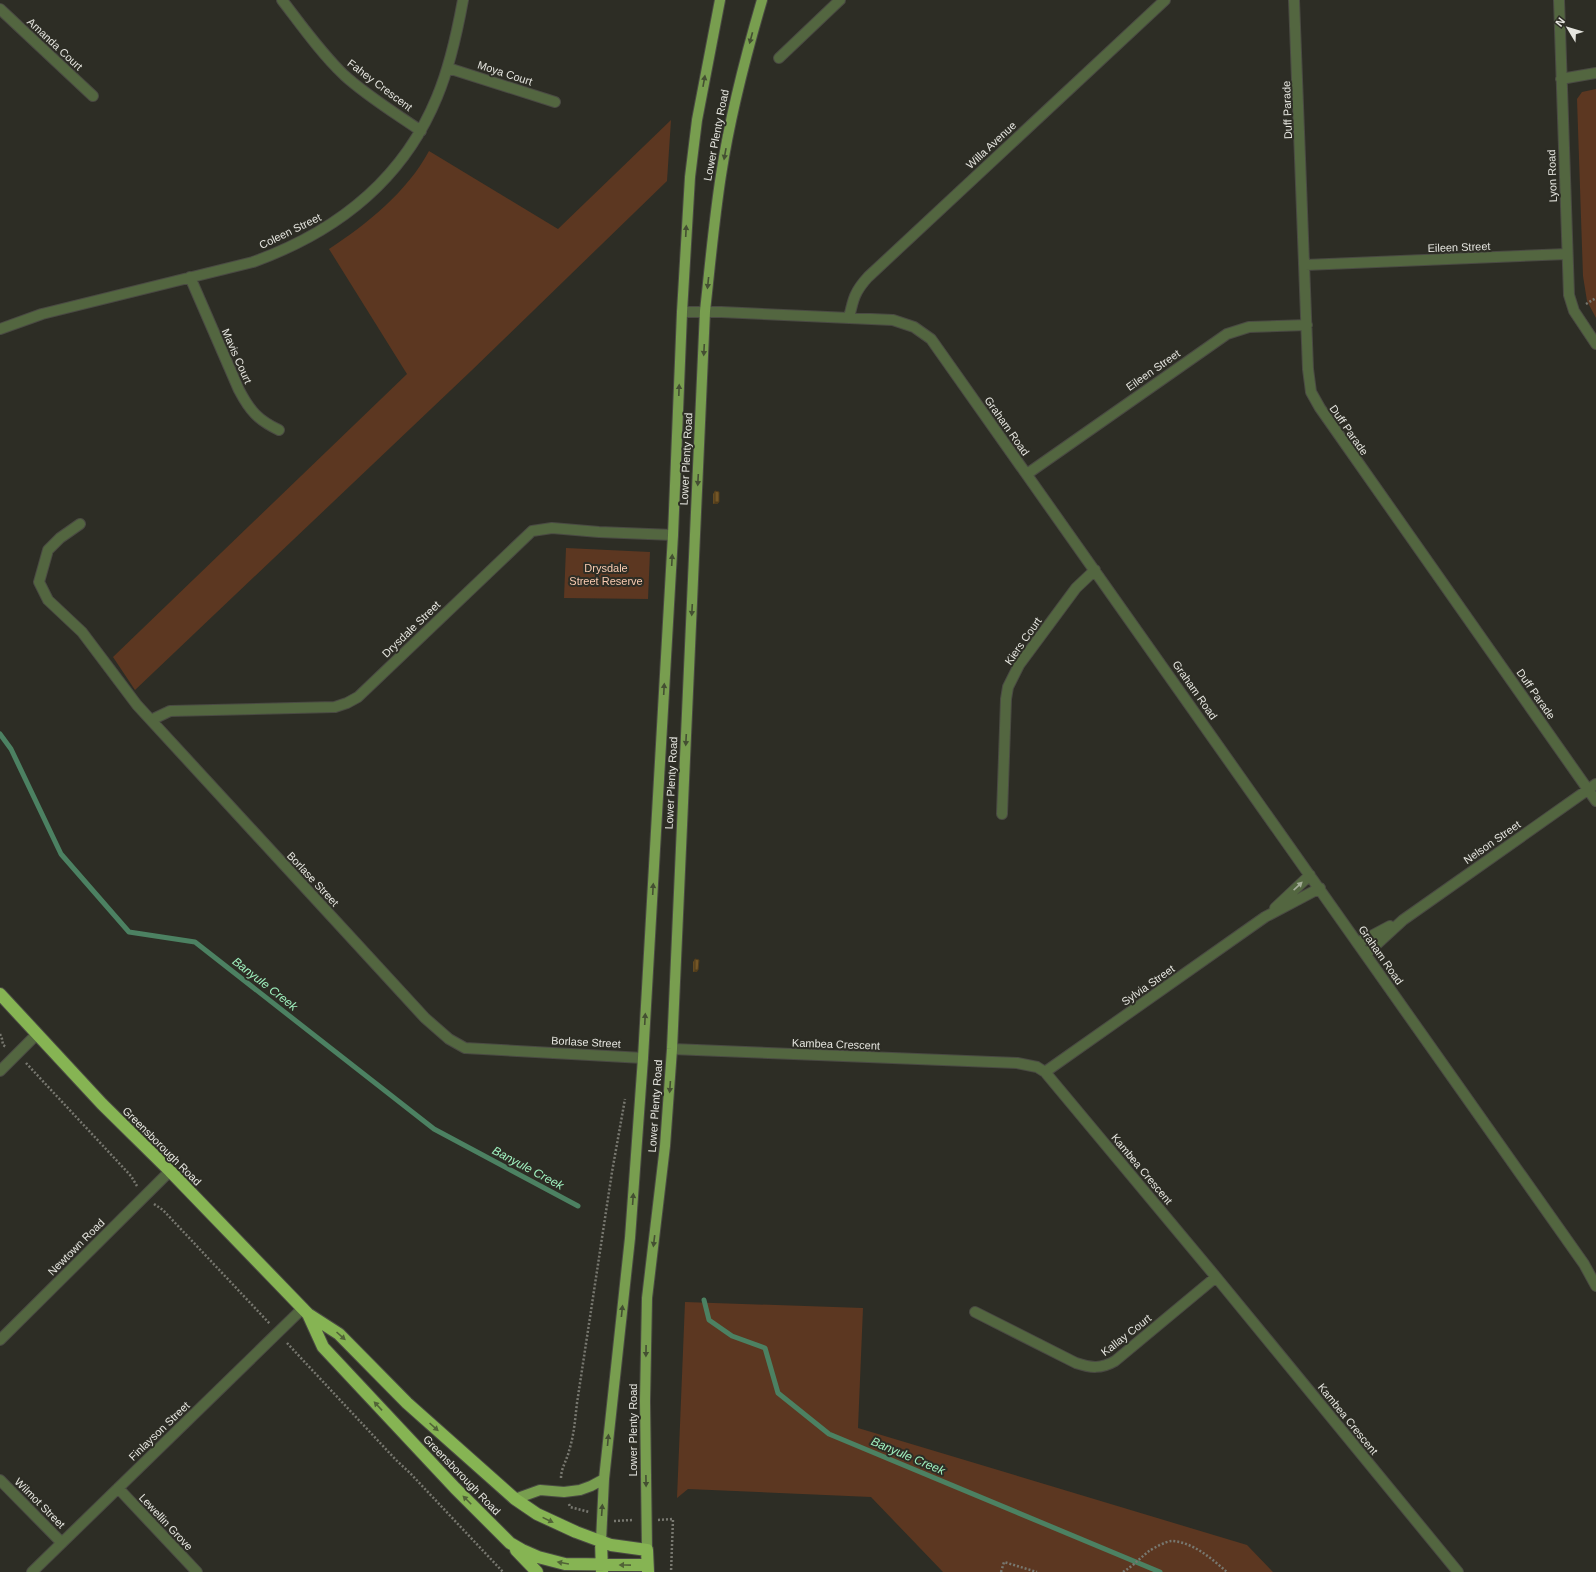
<svg xmlns="http://www.w3.org/2000/svg" width="1596" height="1572" font-family="Arial,sans-serif">
  <rect width="100%" height="100%" fill="#2d2d25"/>
  <!-- green -->
  <path fill="#5c3721" d="M1596 89V318L1587 301 1583 276 1577 99 1582 92Z
    M671 120 667 181 471 371 135 690 113 657 407 374 329 249C367 224 407 192 429 151L558 229Z
    M566 548 650 552 648 599 564 598Z
    M685 1302 863 1308 858 1428 1247 1545 1273 1572H943L871 1497 688 1489 677 1498Z"/>
  <g fill="none" stroke-linecap="round" stroke-linejoin="round">
    <!-- stream -->
    <path stroke="#4c8162" stroke-width="5" d="M0 734 11 749 61 854 129 932 195 942 434 1129 578 1206
      M704 1300 709 1320 732 1336 765 1348 778 1393 829 1434 1160 1572"/>
    <!-- minor casing -->
    <g stroke="#4a4a43" stroke-width="12">
      <path id="minor" d="M282 0C302 26 321 53 344 75 367 96 395 113 421 131
        M1294 0 1308 369 1311 392 1320 408 1596 801
        M1559 0 1569 295 1574 311 1596 344
        M0 9 93 96
        M779 58 840 0
        M448 68 555 102
        M1561 79 1596 73
        M1305 265 1567 254
        M190 277 239 390C250 411 258 420 279 430
        M682 312H721L893 320 914 327 931 339 1584 1264 1596 1286
        M849 318C853 299 855 291 868 277L1165 0
        M0 329 42 314 253 262C336 232 403 180 437 97 450 66 457 33 463 0
        M1027 474 1227 334 1249 327 1307 325
        M80 524 60 538 48 550 39 582 48 600 82 632 137 705 425 1018 449 1039 465 1048 643 1058
        M151 720 170 711 335 707 347 703 358 697 532 531 552 528 599 532 673 535
        M1002 814 1006 699 1008 687 1019 665 1076 588 1095 570
        M1275 908 1310 875
        M1358 943 1390 926
        M1366 954 1403 920 1596 784
        M672 1049 1017 1063 1037 1067 1045 1072 1216 1277 1458 1572
        M0 1071 37 1034
        M1045 1072 1265 917 1320 888
        M975 1312 1076 1363C1091 1368 1101 1369 1115 1361L1216 1277
        M0 1340 170 1171
        M0 1480 62 1543
        M118 1488 197 1572
        M32 1572 303 1308"/>
    </g>
    <!-- major casing -->
    <g stroke="#4a4a43" stroke-width="12">
      <path id="major" d="M515 1499 540 1490 564 1492 580 1490 591 1486 604 1479
        M601 1541 604 1479 630 1238 643 1058 673 535 682 312 690 177 697 120 720 0
        M647 1550 645 1401 647 1298 665 1146 672 1049 705 311C710 266 714 220 721 175 730 116 745 58 762 0"/>
    </g>
    <!-- highway casing -->
    <g stroke="#4a4a43" stroke-width="14">
      <path id="highway" d="M0 994 102 1104 170 1171 308 1314 339 1334 407 1403 515 1499 537 1514 576 1532 611 1545 647 1550 648 1572
        M308 1314 323 1347 455 1488 510 1543 522 1550 538 1557 565 1564 647 1565
        M601 1541 602 1572
        M516 1550 537 1572"/>
    </g>
    <!-- path -->
    <path stroke="#787870" stroke-width="2.5" stroke-dasharray="2 2" stroke-linecap="butt" d="M1586 304 1596 298
      M0 1034 2 1039 3 1045 6 1047
      M26 1063 131 1176 137 1186
      M154 1204 163 1210 270 1324
      M287 1343 396 1460 410 1473 503 1572
      M561 1478C561 1468 567 1460 569 1451 574 1435 575 1420 577 1403L612 1172 625 1099
      M569 1504 570 1507 589 1512
      M658 1520 673 1519 671 1572
      M614 1521 633 1520
      M1001 1572 1004 1562 1037 1572
      M1123 1572C1133 1566 1140 1558 1149 1551 1154 1548 1166 1541 1172 1541 1193 1542 1212 1559 1227 1572"/>
    <!-- minor -->
    <use href="#minor" stroke="#536640" stroke-width="10"/>
    <!-- major -->
    <use href="#major" stroke="#789e4f" stroke-width="10"/>
    <!-- highway -->
    <use href="#highway" stroke="#86b453" stroke-width="12"/>
  </g>
  <!-- wall -->
  <path fill="#644a21" d="M715 491 719 502 717 504H713V494Z
    M695 959 697 972H693V962Z"/>
  <!-- shaded-wall -->
  <path fill="#513c1b" d="M715 502H719L717 504H713Z
    M695 970H698L697 972H693Z"/>
  <!-- building -->
  <path fill="#745626" stroke="#513c1b" d="M715 491 719 492V502H715Z
    M695 959 699 960 698 970H695Z"/>
  <!-- one-way arrows -->
  <defs><path id="oneway-solid" d="M-6-.8H1V-3.2L6.5 0L1 3.2V.8H-6Z"/></defs>
  <g fill="#444f32">
    <use href="#oneway-solid" transform="translate(751 38) rotate(105)"/>
    <use href="#oneway-solid" transform="translate(704 81) rotate(-80)"/>
    <use href="#oneway-solid" transform="translate(725 154) rotate(100)"/>
    <use href="#oneway-solid" transform="translate(686 231) rotate(-87)"/>
    <use href="#oneway-solid" transform="translate(708 283) rotate(96)"/>
    <use href="#oneway-solid" transform="translate(704 350) rotate(93)"/>
    <use href="#oneway-solid" transform="translate(679 390) rotate(-88)"/>
    <use href="#oneway-solid" transform="translate(698 480) rotate(93)"/>
    <use href="#oneway-solid" transform="translate(672 560) rotate(-87)"/>
    <use href="#oneway-solid" transform="translate(692 610) rotate(93)"/>
    <use href="#oneway-solid" transform="translate(664 689) rotate(-87)"/>
    <use href="#oneway-solid" transform="translate(686 740) rotate(93)"/>
    <use href="#oneway-solid" transform="translate(653 889) rotate(-87)"/>
    <use href="#oneway-solid" transform="translate(645 1019) rotate(-87)"/>
    <use href="#oneway-solid" transform="translate(670 1087) rotate(94)"/>
    <use href="#oneway-solid" transform="translate(633 1199) rotate(-86)"/>
    <use href="#oneway-solid" transform="translate(654 1241) rotate(97)"/>
    <use href="#oneway-solid" transform="translate(622 1311) rotate(-84)"/>
    <use href="#oneway-solid" transform="translate(646 1351) rotate(91)"/>
    <use href="#oneway-solid" transform="translate(608 1440) rotate(-85)"/>
    <use href="#oneway-solid" transform="translate(646 1481) rotate(89)"/>
    <use href="#oneway-solid" transform="translate(602 1510) rotate(-86)"/>
  </g>
  <use fill="#a3ac97" href="#oneway-solid" transform="translate(1298 886) rotate(-43)"/>
  <g fill="#516337">
    <use href="#oneway-solid" transform="translate(341 1336) rotate(42)"/>
    <use href="#oneway-solid" transform="translate(378 1406) rotate(-133)"/>
    <use href="#oneway-solid" transform="translate(434 1427) rotate(42)"/>
    <use href="#oneway-solid" transform="translate(467 1500) rotate(-135)"/>
    <use href="#oneway-solid" transform="translate(548 1520) rotate(26)"/>
    <use href="#oneway-solid" transform="translate(563 1563) rotate(-170)"/>
    <use href="#oneway-solid" transform="translate(625 1565) rotate(-179)"/>
  </g>
  <g text-anchor="middle" dominant-baseline="central" stroke-width="4" stroke-linejoin="round" paint-order="stroke">
    <!-- street labels -->
    <g font-size="11" fill="#e5e5df" stroke="#2d2d25">
      <text transform="translate(55 44) rotate(43)">Amanda Court</text>
      <text transform="translate(505 73) rotate(18)">Moya Court</text>
      <text transform="translate(380 85) rotate(37)">Fahey Crescent</text>
      <text transform="translate(1287 110) rotate(-92)">Duff Parade</text>
      <text transform="translate(716 135) rotate(-79)">Lower Plenty Road</text>
      <text transform="translate(991 145) rotate(-43)">Willa Avenue</text>
      <text transform="translate(1552 176) rotate(-92)">Lyon Road</text>
      <text transform="translate(290 231) rotate(-26)">Coleen Street</text>
      <text transform="translate(1459 247) rotate(-2)">Eileen Street</text>
      <text transform="translate(237 356) rotate(66)">Mavis Court</text>
      <text transform="translate(1153 370) rotate(-35)">Eileen Street</text>
      <text transform="translate(1007 426) rotate(55)">Graham Road</text>
      <text transform="translate(1349 430) rotate(55)">Duff Parade</text>
      <text transform="translate(686 459) rotate(-87)">Lower Plenty Road</text>
      <text transform="translate(411 629) rotate(-44)">Drysdale Street</text>
      <text transform="translate(1023 641) rotate(-55)">Kiers Court</text>
      <text transform="translate(1195 690) rotate(55)">Graham Road</text>
      <text transform="translate(1536 694) rotate(55)">Duff Parade</text>
      <text transform="translate(671 783) rotate(-87)">Lower Plenty Road</text>
      <text transform="translate(1492 842) rotate(-35)">Nelson Street</text>
      <text transform="translate(313 879) rotate(47)">Borlase Street</text>
      <text transform="translate(1381 955) rotate(55)">Graham Road</text>
      <text transform="translate(1148 985) rotate(-35)">Sylvia Street</text>
      <text transform="translate(586 1042) rotate(3)">Borlase Street</text>
      <text transform="translate(836 1044) rotate(2)">Kambea Crescent</text>
      <text transform="translate(655 1106) rotate(-86)">Lower Plenty Road</text>
      <text transform="translate(162 1146) rotate(45)">Greensborough Road</text>
      <text transform="translate(1142 1169) rotate(50)">Kambea Crescent</text>
      <text transform="translate(76 1247) rotate(-45)">Newtown Road</text>
      <text transform="translate(1126 1335) rotate(-38)">Kallay Court</text>
      <text transform="translate(1348 1419) rotate(51)">Kambea Crescent</text>
      <text transform="translate(633 1430) rotate(-90)">Lower Plenty Road</text>
      <text transform="translate(159 1431) rotate(-44)">Finlayson Street</text>
      <text transform="translate(462 1475) rotate(46)">Greensborough Road</text>
      <text transform="translate(40 1503) rotate(45)">Wilmot Street</text>
      <text transform="translate(166 1522) rotate(47)">Lewellin Grove</text>
    </g>
    <!-- park labels -->
    <g font-size="11" fill="#f9cbb1" stroke="#2d2d25">
      <text x="606" y="568">Drysdale<tspan x="606" dy="13">Street Reserve</tspan></text>
    </g>
    <!-- water labels -->
    <g font-size="12" font-style="italic" fill="#9ff0be" stroke="#2d2d25">
      <text transform="translate(265 984) rotate(38)">Banyule Creek</text>
      <text transform="translate(528 1168) rotate(28)">Banyule Creek</text>
      <text transform="translate(908 1456) rotate(23)">Banyule Creek</text>
    </g>
  </g>
  <!-- north arrow -->
  <g transform="translate(1568 28) rotate(308)" stroke="#2d2d25" stroke-width="3" paint-order="stroke">
  <path d="M0-3L7 15L0 10L-7 15Z" fill="#e5e5df"/>
  <text y="-6" font-size="11" font-weight="bold" text-anchor="middle" fill="#e5e5df">N</text>
  </g>
</svg>
